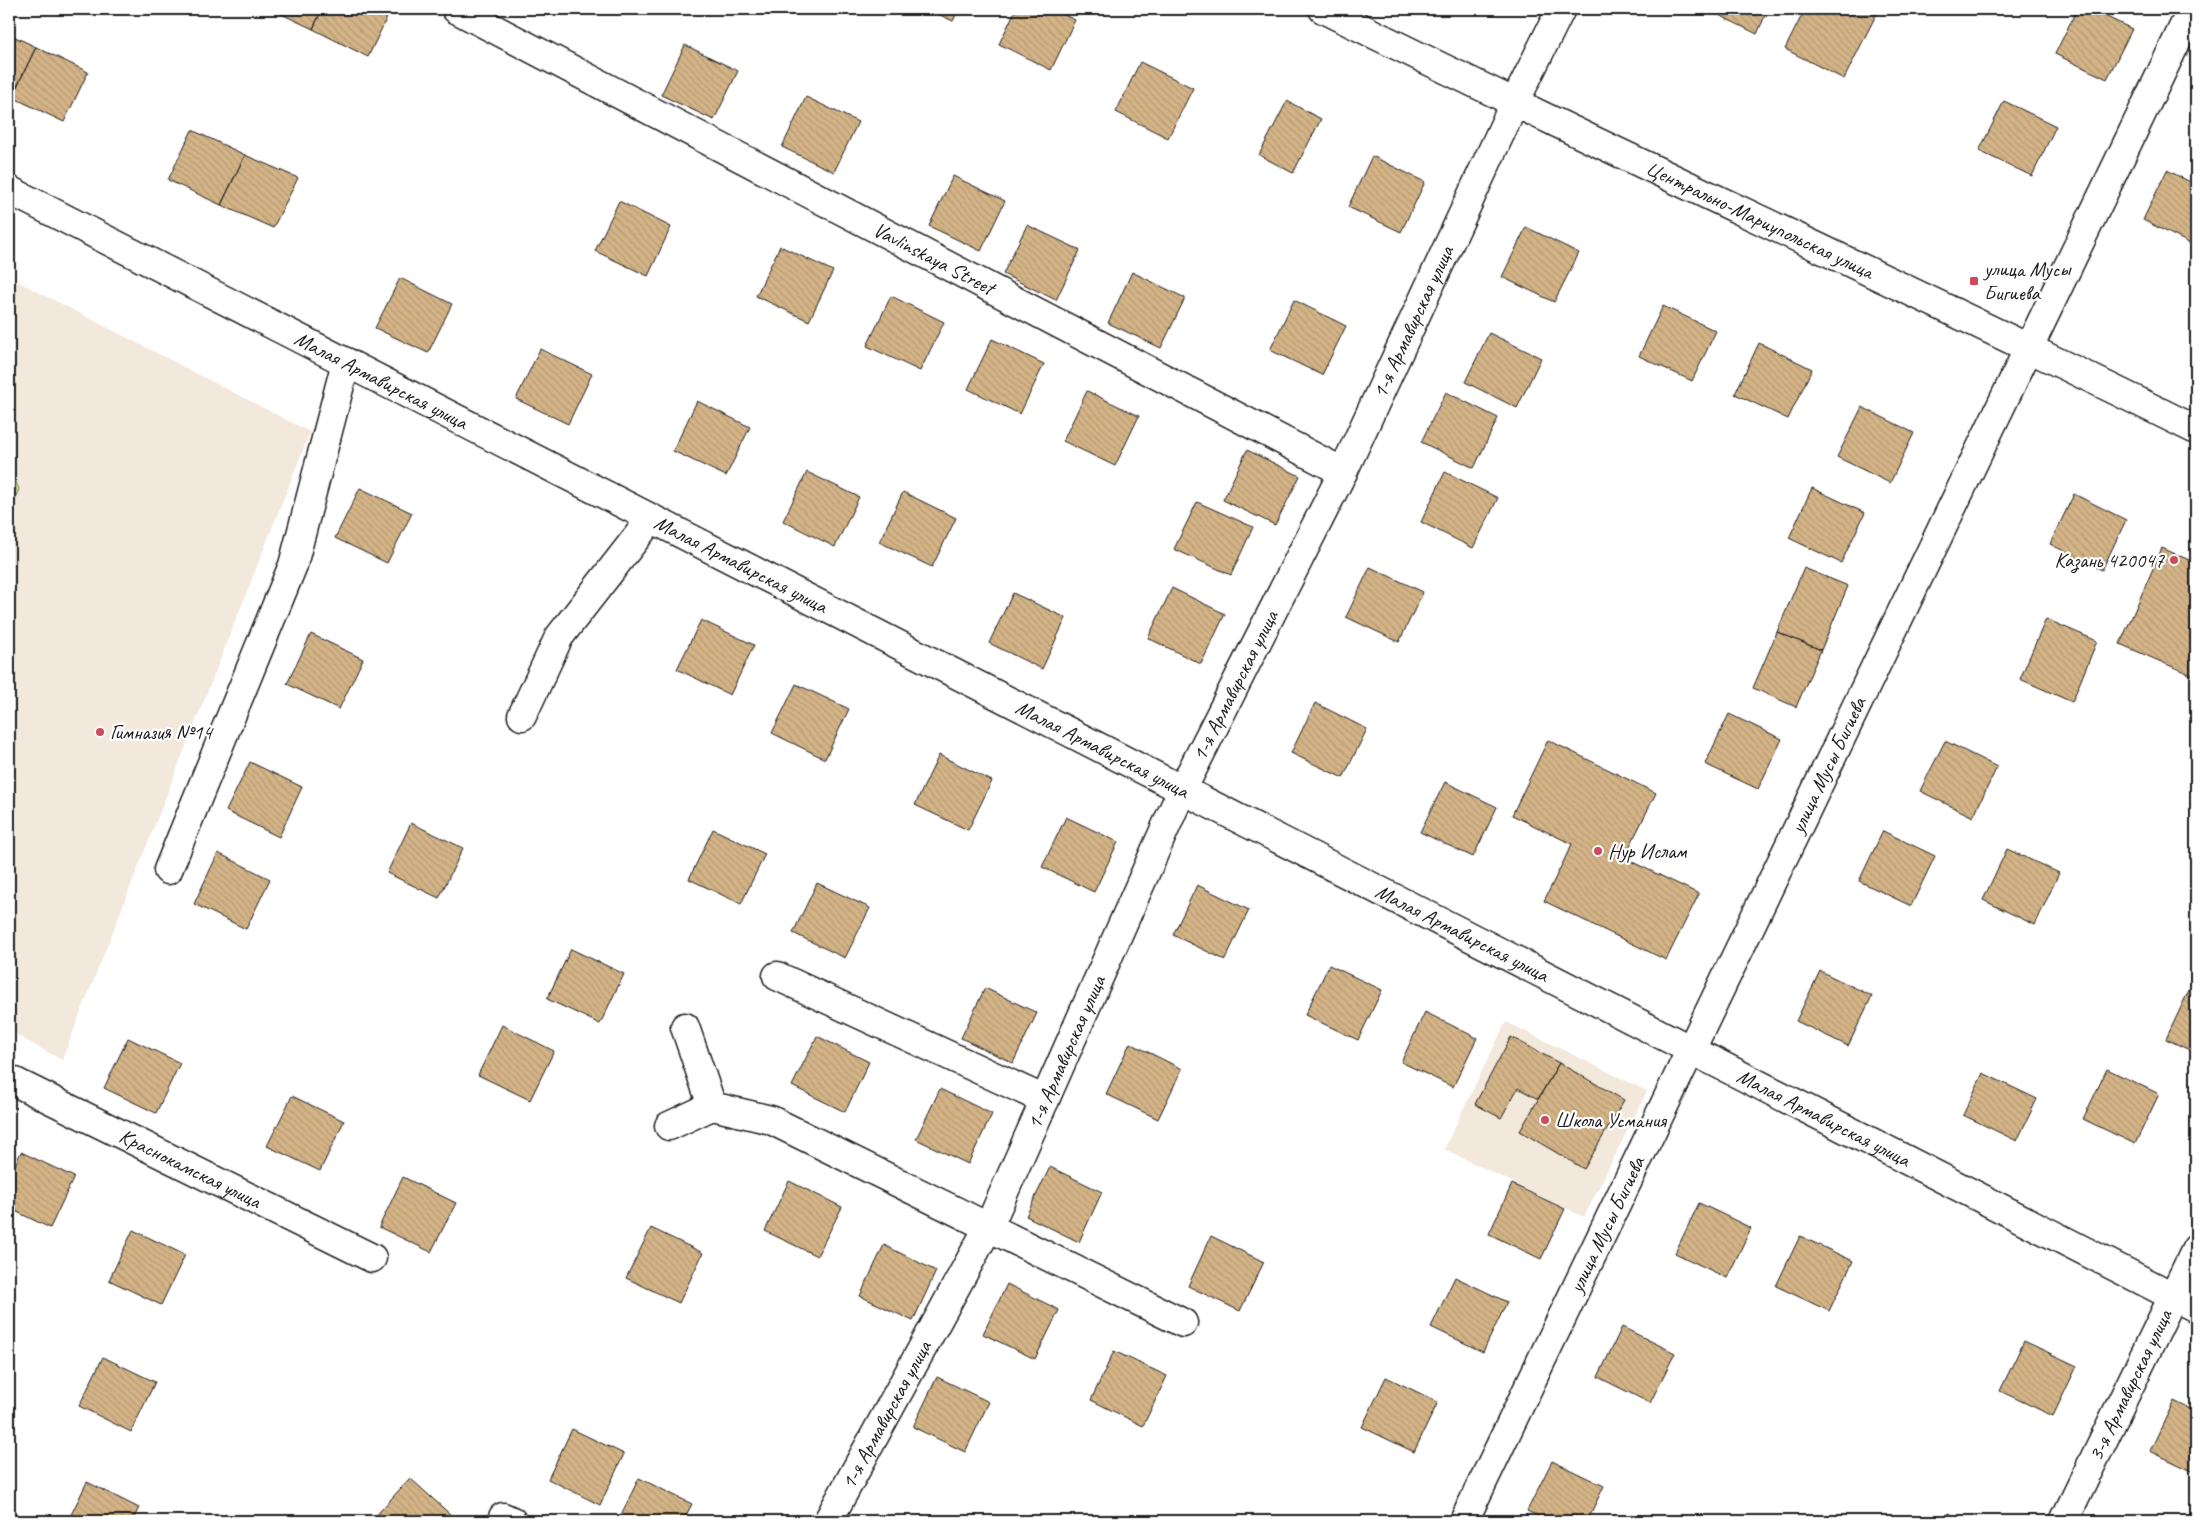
<svg xmlns="http://www.w3.org/2000/svg" width="2205" height="1530" font-family="Caveat,sans-serif">
  <defs>
    <pattern id="building-back-hatch" width="6" height="6" patternUnits="userSpaceOnUse" patternTransform="scale(1.25)"><rect width="6" height="6" fill="#d4b487"/><path d="M-1 5l2 2M0 0l6 6M5-1l2 2" fill="none" stroke="#b59a74"/></pattern>
  </defs>
  <rect width="100%" height="100%" fill="#fff"/>
  <filter id="ink" filterUnits="userSpaceOnUse"><feTurbulence type="fractalNoise" baseFrequency=".02" numOctaves="2"/><feDisplacementMap in="SourceGraphic" scale="10" xChannelSelector="R" yChannelSelector="G"/><feConvolveMatrix kernelMatrix="1 2 1 2 8 2 1 2 1" color-interpolation-filters="sRGB"/></filter>
  <g filter="url(#ink)">
    <!-- built -->
    <path fill="#f2e8db" d="M9 277 310 432 62 1060 9 1031Z
      M1506 1022 1647 1091 1584 1217 1444 1149Z"/>
    <!-- pitch -->
    <path fill="#c5de94" stroke="#707d58" d="M9 466 19 489 9 514Z"/>
    <!-- building -->
    <path fill="url(#building-back-hatch)" stroke="#1c1c1c" d="M271 9H322L313 29Z
      M322 9H391L368 57 313 29Z
      M927 9H959L953 21Z
      M1016 9H1052L1075 20 1051 70 999 44Z
      M1707 9H1768L1757 34Z
      M1805 9H1879L1844 79 1785 49Z
      M2077 9H2090L2132 29 2107 79 2055 54Z
      M9 34 36 47 12 97 9 95Z
      M685 45 738 71 714 120 661 95Z
      M36 47 88 72 64 122 12 97Z
      M1140 62 1193 88 1168 138 1116 112Z
      M806 97 858 122 834 172 782 147Z
      M1287 101 1321 119 1293 173 1259 155Z
      M2004 101 2056 126 2032 176 1979 151Z
      M192 130 245 155 221 205 168 180Z
      M245 155 298 178 273 228 221 205Z
      M1372 156 1425 182 1401 232 1348 207Z
      M2167 170 2196 185 2195 246 2143 220Z
      M953 176 1005 201 981 251 929 226Z
      M619 201 671 227 648 276 595 251Z
      M1027 225 1080 250 1056 300 1003 274Z
      M1526 227 1579 253 1554 302 1502 277Z
      M780 246 833 271 809 321 756 296Z
      M1132 272 1185 298 1161 348 1108 323Z
      M400 278 452 304 428 353 375 328Z
      M891 296 944 322 920 371 867 346Z
      M1294 300 1346 326 1322 375 1270 350Z
      M1663 306 1716 331 1692 381 1639 356Z
      M1489 333 1541 358 1517 408 1465 382Z
      M992 339 1044 364 1020 414 968 389Z
      M1759 343 1812 369 1788 419 1735 394Z
      M540 349 592 374 568 424 516 399Z
      M1087 391 1139 416 1115 466 1063 441Z
      M1446 392 1498 418 1474 468 1421 442Z
      M697 401 750 427 726 476 673 451Z
      M1862 407 1914 433 1890 483 1837 457Z
      M1247 450 1300 476 1275 525 1223 500Z
      M807 472 859 497 835 547 783 521Z
      M1445 472 1498 498 1473 548 1421 522Z
      M360 488 412 513 387 563 335 538Z
      M1812 488 1865 513 1841 563 1789 538Z
      M903 492 956 518 932 567 879 542Z
      M2074 494 2126 520 2102 570 2050 544Z
      M1197 502 1253 527 1231 575 1174 549Z
      M2162 548 2196 563V677L2120 644Z
      M1370 567 1423 592 1399 642 1346 617Z
      M1804 568 1848 586 1821 650 1777 632Z
      M1172 588 1225 614 1201 664 1148 638Z
      M1013 593 1066 618 1042 669 989 643Z
      M2046 619 2097 641 2072 702 2020 679Z
      M701 620 754 645 730 695 677 669Z
      M1777 632 1821 650 1796 707 1753 688Z
      M311 634 363 659 339 709 287 684Z
      M796 684 849 709 825 759 772 733Z
      M1315 703 1367 729 1343 778 1291 753Z
      M1729 714 1782 739 1758 789 1705 764Z
      M1548 740 1656 793 1624 858 1699 894 1666 960 1544 901 1572 844 1512 815Z
      M1945 741 1997 767 1973 817 1920 791Z
      M939 755 992 781 968 830 915 805Z
      M250 762 302 787 279 837 226 811Z
      M1445 782 1497 807 1473 857 1420 832Z
      M1066 817 1118 842 1094 892 1042 867Z
      M411 823 463 848 439 898 387 873Z
      M713 829 765 854 741 904 689 879Z
      M1883 831 1935 856 1911 906 1859 881Z
      M2007 849 2059 873 2035 925 1983 900Z
      M218 853 270 879 246 929 194 904Z
      M817 883 870 908 845 958 793 933Z
      M1197 885 1249 910 1225 960 1173 935Z
      M571 949 624 974 600 1024 547 999Z
      M1329 965 1382 990 1358 1040 1305 1015Z
      M1820 971 1872 996 1848 1046 1796 1021Z
      M985 988 1037 1013 1013 1063 961 1038Z
      M2190 988 2196 991V1053L2166 1039Z
      M1425 1012 1477 1038 1453 1087 1401 1062Z
      M502 1025 554 1051 530 1100 478 1075Z
      M817 1036 869 1062 845 1112 792 1086Z
      M1511 1037 1559 1063 1538 1099 1518 1088 1501 1118 1475 1104Z
      M128 1038 180 1063 156 1113 104 1088Z
      M1130 1043 1182 1069 1158 1119 1106 1094Z
      M1559 1063 1624 1100 1584 1169 1520 1131Z
      M2107 1069 2159 1094 2135 1144 2083 1119Z
      M1983 1073 2037 1099 2017 1141 1963 1115Z
      M940 1089 992 1114 968 1164 916 1139Z
      M292 1096 344 1121 320 1171 267 1146Z
      M21 1152 74 1177 50 1228 9 1208V1178Z
      M1050 1167 1102 1192 1079 1242 1026 1216Z
      M403 1177 456 1203 431 1252 379 1227Z
      M789 1181 842 1207 817 1256 765 1231Z
      M1512 1184 1565 1209 1541 1259 1489 1234Z
      M1699 1203 1751 1228 1727 1278 1675 1253Z
      M651 1228 703 1253 679 1303 626 1278Z
      M133 1230 185 1255 161 1305 109 1280Z
      M1211 1236 1264 1262 1240 1311 1188 1286Z
      M1800 1236 1853 1261 1829 1311 1776 1286Z
      M884 1245 936 1271 913 1321 860 1296Z
      M1455 1277 1507 1302 1483 1352 1431 1327Z
      M1007 1284 1059 1310 1035 1359 983 1334Z
      M1622 1327 1675 1353 1650 1403 1598 1377Z
      M2024 1341 2077 1366 2053 1416 2000 1391Z
      M1114 1351 1167 1376 1143 1426 1091 1400Z
      M103 1357 155 1382 131 1432 79 1406Z
      M937 1377 989 1402 965 1452 913 1427Z
      M1386 1377 1438 1402 1414 1452 1362 1427Z
      M2174 1401 2196 1412V1473L2150 1451Z
      M572 1429 624 1454 600 1505 548 1479Z
      M1552 1461 1604 1486 1587 1521H1549L1527 1511Z
      M410 1478 453 1517 449 1521H375L373 1519Z
      M639 1478 692 1504 683 1521H618Z
      M87 1482 139 1508 132 1521H68Z
      M1948 1513 1964 1521H1944Z"/>
    <g fill="none" stroke-linecap="round" stroke-linejoin="round">
      <!-- minor casing -->
      <g stroke="#1c1c1c" stroke-width="31">
        <g id="minor">
          <path id="s1" d="M456 9 1343 472"/>
          <path id="s2" d="M1323 9C1612 153 1907 286 2196 430"/>
          <path id="s3" d="M9 190 2196 1308"/>
          <path d="M522 716 559 637 651 519"/>
          <path d="M168 870 293 565 346 362"/>
          <path d="M777 976 1045 1100"/>
          <path d="M685 1027 712 1106 771 1120 1183 1323"/>
          <path id="s4" d="M9 1079 372 1258"/>
          <path d="M669 1126 712 1106"/>
          <path d="M503 1517 512 1521"/>
          <path id="s5" d="M828 1521 989 1226 1182 790 1343 472 1514 104 1561 9"/>
          <path id="s6" d="M1464 1521 2192 9"/>
          <path id="s7" d="M2064 1521 2196 1249"/>
        </g>
      </g>
      <!-- minor -->
      <use href="#minor" stroke="#fff" stroke-width="28"/>
    </g>
  </g>
  <!-- markers -->
  <g fill="#d1495b" stroke="#fff" stroke-width="2">
    <rect x="1969" y="276" width="10" height="10" rx="2.5"/>
    <circle cx="2174" cy="560" r="5"/>
    <circle cx="100" cy="732" r="5"/>
    <circle cx="1598" cy="851" r="5"/>
    <circle cx="1545" cy="1120" r="5"/>
  </g>
  <g text-anchor="middle" dominant-baseline="central" stroke-width="4.5" stroke-linejoin="round" paint-order="stroke">
    <!-- street labels -->
    <g font-size="21" fill="#1c1c1c" stroke="#fff">
      <text stroke="none"><textPath href="#s2" startOffset="485">Центрально-Мариупольская улица</textPath></text>
      <text stroke="none"><textPath href="#s1" startOffset="539">Vavlinskaya Street</textPath></text>
      <text stroke="none"><textPath href="#s5" startOffset="1335">1-я Армавирская улица</textPath></text>
      <text stroke="none"><textPath href="#s3" startOffset="418">Малая Армавирская улица</textPath></text>
      <text stroke="none"><textPath href="#s3" startOffset="822">Малая Армавирская улица</textPath></text>
      <text stroke="none"><textPath href="#s5" startOffset="930">1-я Армавирская улица</textPath></text>
      <text stroke="none"><textPath href="#s3" startOffset="1228">Малая Армавирская улица</textPath></text>
      <text stroke="none"><textPath href="#s6" startOffset="839">улица Мусы Бигиева</textPath></text>
      <text stroke="none"><textPath href="#s3" startOffset="1632">Малая Армавирская улица</textPath></text>
      <text stroke="none"><textPath href="#s5" startOffset="526">1-я Армавирская улица</textPath></text>
      <text stroke="none"><textPath href="#s3" startOffset="2038">Малая Армавирская улица</textPath></text>
      <text stroke="none"><textPath href="#s4" startOffset="202">Краснокамская улица</textPath></text>
      <text stroke="none"><textPath href="#s6" startOffset="329">улица Мусы Бигиева</textPath></text>
      <text stroke="none"><textPath href="#s7" startOffset="151">3-я Армавирская улица</textPath></text>
      <text stroke="none"><textPath href="#s5" startOffset="121">1-я Армавирская улица</textPath></text>
    </g>
    <!-- poi labels -->
    <g font-size="21" fill="#1c1c1c" stroke="#fff" text-anchor="start">
      <text x="1984" y="269">улица Мусы<tspan x="1984" dy="24">Бигиева</tspan></text>
      <text x="2164" y="560" text-anchor="end">Казань 420047</text>
      <text x="110" y="732">Гимназия №14</text>
      <text x="1608" y="851">Нур Ислам</text>
      <text x="1555" y="1120">Школа Усмания</text>
    </g>
  </g>
  <!-- margin -->
  <rect width="2205" height="1530" fill="none" stroke="#fff" stroke-width="30"/>
  <rect x="15" y="15" width="2175" height="1500" fill="none" stroke="#1c1c1c" stroke-width="2" filter="url(#ink)"/>
</svg>
